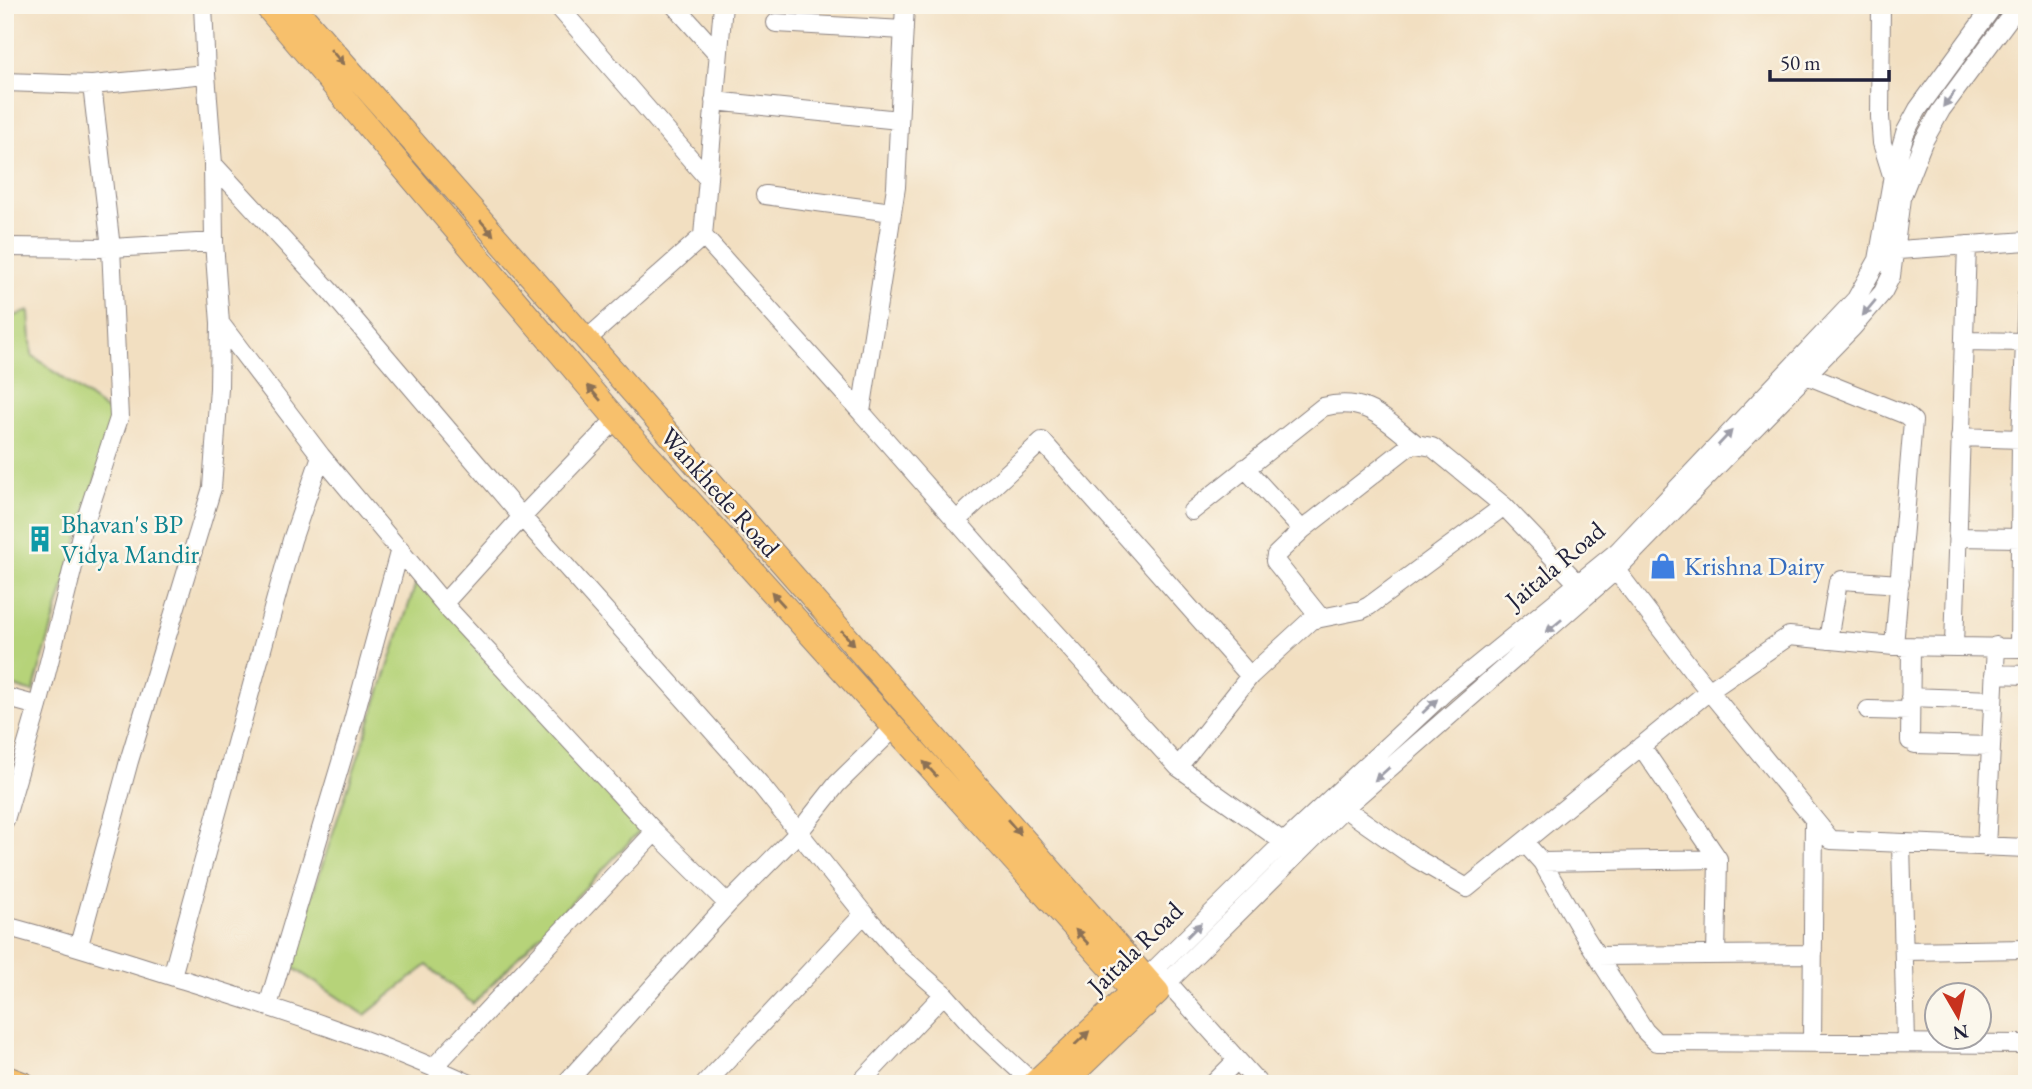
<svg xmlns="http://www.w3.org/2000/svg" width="2032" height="1089" font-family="'EB Garamond',serif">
  <rect width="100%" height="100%" fill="#fbf7ec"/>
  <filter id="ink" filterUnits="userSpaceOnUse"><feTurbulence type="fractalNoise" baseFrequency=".0143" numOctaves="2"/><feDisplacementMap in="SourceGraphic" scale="14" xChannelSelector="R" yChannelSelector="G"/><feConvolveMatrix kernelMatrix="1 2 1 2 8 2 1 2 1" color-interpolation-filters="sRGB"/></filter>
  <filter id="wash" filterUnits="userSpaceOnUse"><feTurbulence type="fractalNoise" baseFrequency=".00686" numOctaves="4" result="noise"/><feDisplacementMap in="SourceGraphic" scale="28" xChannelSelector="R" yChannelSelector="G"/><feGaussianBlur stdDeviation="1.57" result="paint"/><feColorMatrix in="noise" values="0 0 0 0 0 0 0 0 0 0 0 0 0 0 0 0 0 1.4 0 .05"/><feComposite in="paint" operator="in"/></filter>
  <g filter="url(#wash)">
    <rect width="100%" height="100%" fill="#f2dfc1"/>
    <!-- green -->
    <path fill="#b6d379" stroke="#6c7a5a" stroke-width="2" d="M29 311 32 355 114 416 33 692 5 684V319Z
      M418 577 642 829 473 1004 427 965 365 1015 289 965Z"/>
  </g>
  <g filter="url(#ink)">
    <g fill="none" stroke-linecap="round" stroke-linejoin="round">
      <!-- minor casing -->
      <g stroke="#8a807e" stroke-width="20">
        <path id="minor" d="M203 5 206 74
          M557 5 708 179
          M674 5 718 54
          M1881 5 1880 117 1882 143 1892 175
          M776 23 904 30
          M5 82 92 85
          M714 101 899 120
          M765 195 892 212
          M703 236 861 412 896 187 905 5
          M214 242 220 323 321 456 451 612 655 832 728 904 565 1084
          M5 247 111 248 92 85 206 74 213 164
          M1884 251 2027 241
          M585 341 703 236 723 5
          M1964 341 2025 342
          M1806 375 1906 415 1913 421 1894 646 2019 648 2021 439 2027 295
          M861 412 1026 600 1178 767 1292 848
          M1960 437 2021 439
          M1245 468 1302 530 1409 446 1416 444 1432 447 1504 506 1587 593
          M1192 511 1323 407C1366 396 1384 419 1416 444
          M956 521 1042 441 1250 676 1178 767
          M1302 530 1276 555 1275 561 1320 617
          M1957 537 2020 538
          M1609 561 1692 670 1831 840 2027 848
          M444 603 522 517 616 419
          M1828 640 1838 582 1842 580 1900 584
          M1954 646 1967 245
          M1994 674 2027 675
          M1250 676 1311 620 1361 610 1369 606 1504 506
          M5 697 38 706
          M1910 697 1993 700
          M1868 710 1910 711
          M1910 741 1911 647
          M1915 744 1990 746
          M1641 746 1718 859
          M1344 808 1417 859 1467 888 1709 691 1789 636 1894 646
          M5 820 38 706 82 531 119 418 111 248 214 242 213 164 330 291 522 517 759 783 864 914 903 958 944 994 859 1084
          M1524 842 1542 862 1584 935 1645 1031 1656 1042 2027 1044
          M1901 843 1906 1043
          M1986 848 1996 646
          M1542 862 1718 859 1716 955
          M728 904 799 832 837 784 893 729
          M5 926C66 942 124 961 184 980 281 1010 378 1041 470 1084
          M79 945 129 761 212 488 219 388 220 323
          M1904 951 2027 949
          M1597 956 1813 954
          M1161 975 1259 1084
          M172 976 292 540 321 456
          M1146 978 1284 842 1446 691 1618 551 1856 299 1878 260 1893 175 1905 133 1918 109 1994 5
          M1158 992 1344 808 1617 569 1853 327 1883 292 1891 276 1901 198 1923 142 1941 110 2019 5
          M944 994 978 1032 1034 1084
          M268 1006 348 739 400 549
          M1812 1042 1814 819
          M434 1067 655 832
          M705 1084 864 914
          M1213 1084 1237 1060"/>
      </g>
      <!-- major casing -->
      <g stroke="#8a807e" stroke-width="25">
        <path id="major" d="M265 5 616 419 1145 1006
          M293 5 1158 992 1063 1084
          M5 1077 24 1084
          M1033 1084 1141 983"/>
      </g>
      <!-- minor -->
      <use href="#minor" stroke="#fff" stroke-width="18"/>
      <!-- major -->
      <use href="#major" stroke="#f7c06c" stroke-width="23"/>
    </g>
    <!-- one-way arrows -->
    <defs><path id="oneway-solid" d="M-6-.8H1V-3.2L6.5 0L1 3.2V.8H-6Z" transform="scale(1.75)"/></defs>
    <g fill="#8c7154">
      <use href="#oneway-solid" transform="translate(337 57) rotate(49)"/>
      <use href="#oneway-solid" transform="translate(487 228) rotate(49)"/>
      <use href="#oneway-solid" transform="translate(594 393) rotate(-131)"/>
      <use href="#oneway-solid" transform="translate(778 599) rotate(-132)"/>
      <use href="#oneway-solid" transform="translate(848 638) rotate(48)"/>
      <use href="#oneway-solid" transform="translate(930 769) rotate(-132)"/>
      <use href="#oneway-solid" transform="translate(1014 827) rotate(49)"/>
      <use href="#oneway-solid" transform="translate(1082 937) rotate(-132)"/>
      <use href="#oneway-solid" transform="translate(1082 1038) rotate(-43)"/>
    </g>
    <g fill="#9c9ca7">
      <use href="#oneway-solid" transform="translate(1949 99) rotate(127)"/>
      <use href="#oneway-solid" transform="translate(1869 308) rotate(130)"/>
      <use href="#oneway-solid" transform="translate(1725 438) rotate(-47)"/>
      <use href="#oneway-solid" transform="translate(1554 626) rotate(140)"/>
      <use href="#oneway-solid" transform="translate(1430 706) rotate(-43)"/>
      <use href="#oneway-solid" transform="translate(1382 774) rotate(138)"/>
      <use href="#oneway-solid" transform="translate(1194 930) rotate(-45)"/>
    </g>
  </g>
  <!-- icons -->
  <defs>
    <g id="building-bare" transform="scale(2.1)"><path d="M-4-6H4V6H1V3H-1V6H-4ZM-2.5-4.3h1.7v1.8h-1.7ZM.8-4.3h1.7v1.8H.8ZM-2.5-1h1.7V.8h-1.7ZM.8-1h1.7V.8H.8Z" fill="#0f9aa8" stroke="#fbf7ec" stroke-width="2.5" paint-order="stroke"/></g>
    <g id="shop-bare" transform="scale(2.1)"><path d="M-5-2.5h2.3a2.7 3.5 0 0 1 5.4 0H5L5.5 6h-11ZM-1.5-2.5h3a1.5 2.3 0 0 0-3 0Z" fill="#3f7fe0" stroke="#fbf7ec" stroke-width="2.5" paint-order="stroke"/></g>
  </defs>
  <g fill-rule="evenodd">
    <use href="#building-bare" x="40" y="539"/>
    <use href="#shop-bare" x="1663" y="566"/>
  </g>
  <g text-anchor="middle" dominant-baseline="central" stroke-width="5" stroke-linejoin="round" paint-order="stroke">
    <!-- street labels -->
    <g font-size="26" fill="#22223b" stroke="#fbf7ec">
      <text transform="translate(720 492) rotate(48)">Wankhede Road</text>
      <text transform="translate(1555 565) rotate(-40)">Jaitala Road</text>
      <text transform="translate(1135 948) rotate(-44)">Jaitala Road</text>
    </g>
    <!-- culture labels -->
    <g font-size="26" fill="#0d838f" stroke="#fbf7ec" text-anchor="start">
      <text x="61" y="524">Bhavan's BP<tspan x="61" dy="30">Vidya Mandir</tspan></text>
    </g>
    <!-- shop labels -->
    <g font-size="26" fill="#366cbe" stroke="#fbf7ec" text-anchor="start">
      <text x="1684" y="566">Krishna Dairy</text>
    </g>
  </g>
  <!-- margin -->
  <rect width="2032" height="1089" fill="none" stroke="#fbf7ec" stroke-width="28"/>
  <!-- north arrow -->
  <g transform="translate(1958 1016) rotate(171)"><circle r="33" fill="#fbf7ec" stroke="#a4a2a5" stroke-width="2"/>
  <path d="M0-5L12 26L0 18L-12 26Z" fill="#c8321e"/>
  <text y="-10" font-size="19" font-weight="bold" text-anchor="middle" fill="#22223b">N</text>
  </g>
  <!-- scale -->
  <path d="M1770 70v10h119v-10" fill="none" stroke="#22223b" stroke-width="3.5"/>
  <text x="1780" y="70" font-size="21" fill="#22223b" stroke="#fbf7ec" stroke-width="5" paint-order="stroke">50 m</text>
</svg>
